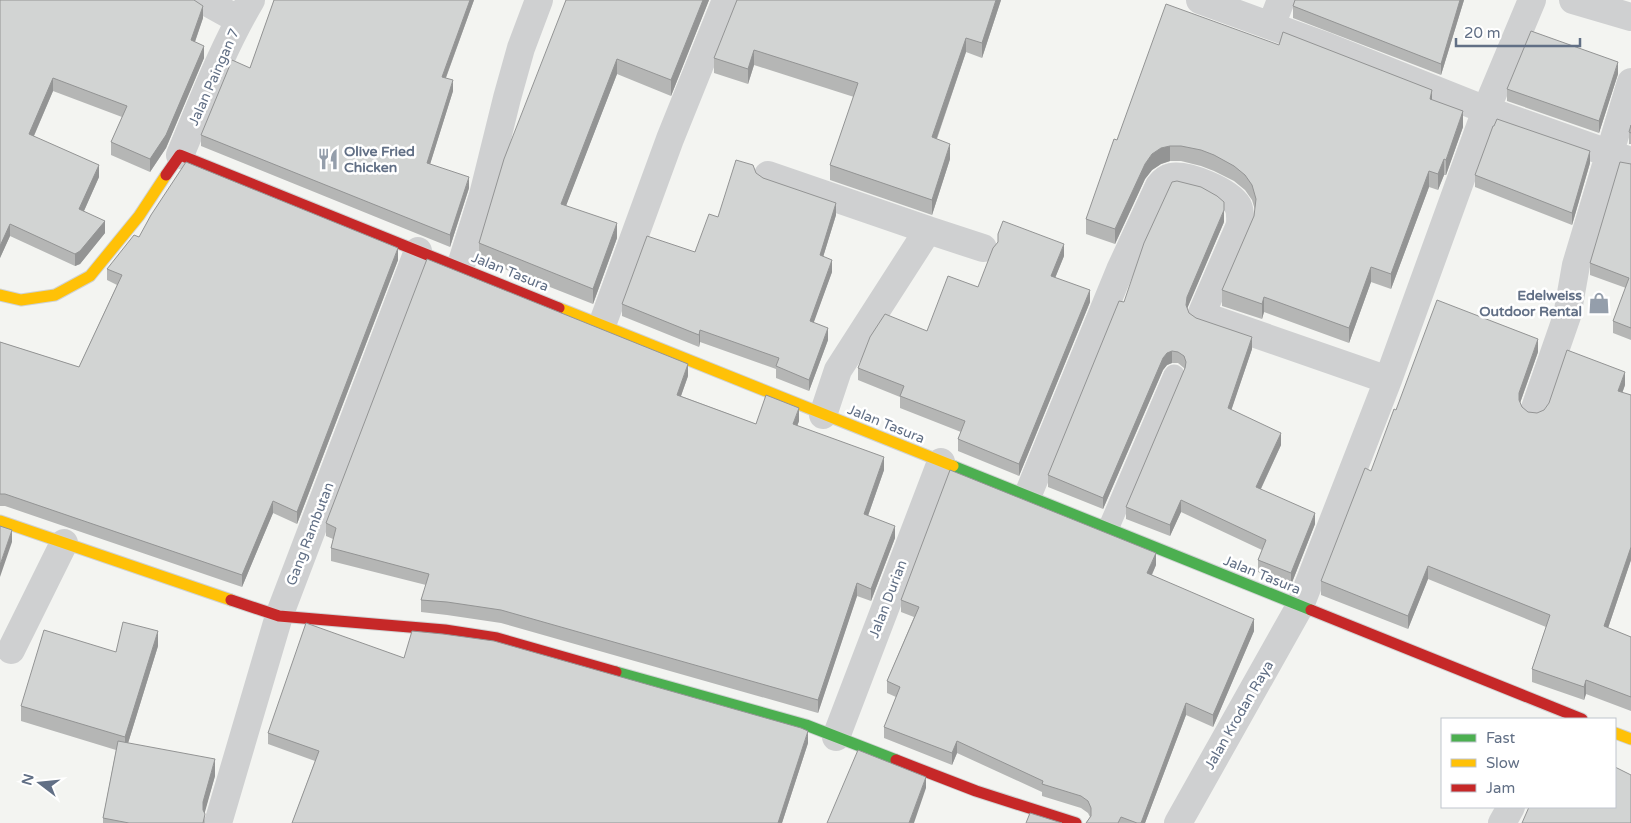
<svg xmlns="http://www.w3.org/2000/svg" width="1631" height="823" font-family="'Varela Round',sans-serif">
  <rect width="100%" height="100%" fill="#f3f4f1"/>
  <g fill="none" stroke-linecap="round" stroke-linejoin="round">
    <!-- fast casing -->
    <g stroke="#cfd2d3" stroke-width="13">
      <path id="fast" d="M953 466 1311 610
        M616 672 806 725 896 760"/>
    </g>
    <!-- slow casing -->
    <g stroke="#cfd2d3" stroke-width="13">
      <path id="slow" d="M0 295 21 300 55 295 90 276 139 216 166 175
        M559 308 953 466
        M0 521 231 600
        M1615 733 1631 739"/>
    </g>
    <!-- jam casing -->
    <g stroke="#cfd2d3" stroke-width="13">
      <path id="jam" d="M166 175 180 155 559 308
        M231 600 279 616 445 630 497 638 616 672
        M1311 610 1582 719
        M896 760 976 791 1076 823"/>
    </g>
    <!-- lane -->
    <path stroke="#cfd0d1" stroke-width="21" d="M1108 529 1174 375"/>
    <!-- street -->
    <path stroke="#cfd0d1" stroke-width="28" d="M203 0 239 20
      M1200 0 1328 47 1486 110 1631 161
      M1573 0 1631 17
      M1271 26 1281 0
      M180 155C202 103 222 49 251 0
      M768 175 928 230
      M460 268 483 195 507 98 521 48 539 0
      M602 325 670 139 726 0
      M1534 411 1567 316 1576 265 1631 82
      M823 415 838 370 928 230 983 248
      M1027 497 1120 270 1159 186C1162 182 1166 178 1171 177 1188 174 1229 191 1238 206 1241 212 1240 219 1240 225L1201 315 1388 380
      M11 650 64 543
      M836 737 941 462
      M218 823 279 616 418 251
      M1178 823 1300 606 1388 380 1486 110 1532 0
      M1502 823 1511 807"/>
    <!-- fast -->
    <use href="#fast" stroke="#4caf50" stroke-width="11"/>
    <!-- slow -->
    <use href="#slow" stroke="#ffc107" stroke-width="11"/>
    <!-- jam -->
    <use href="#jam" stroke="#c62828" stroke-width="11"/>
  </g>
  <!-- wall -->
  <path fill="#b5b6b5" d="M0 0 203 18 195 42 204 58 166 148 150 172 111 155V142L122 117 53 91 34 136 99 177 84 211 105 233 80 264 75 266 10 236 0 258Z
    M274 0H474L446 78 453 91 430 164 469 188 450 247 201 146V135L250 68Z
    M566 0H709L671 96 617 74 566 205 617 238 593 304 479 259V243Z
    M1001 0 982 58 966 52 937 139 950 159 932 215 830 180V165L854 97 754 65 748 84 714 73V58Z
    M1464 0 1441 75 1293 18V6Z
    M1618 74 1599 133 1507 101V89Z
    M1432 100 1463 127 1446 175H1444L1438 190 1429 187 1391 289 1371 282 1349 343 1264 312 1262 319 1222 306V290L1254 216 1255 210 1252 200 1245 190 1234 181 1214 171 1201 166 1181 161H1170L1161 164 1152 170 1145 179 1115 244 1086 234V219L1117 140Z
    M1631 125V144H1629V132Z
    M1590 163 1572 225 1475 187V175Z
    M1631 164V340L1613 333V321L1626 288 1590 275V263Z
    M756 173 763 178 836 215 823 257 832 272 813 323 828 340 809 391 776 378V369L700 342 699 347 622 316V304L695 252 718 217Z
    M1224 222 1187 308 1189 313 1196 318 1252 349 1231 410 1281 445 1261 489 1315 524 1291 585 1258 572V560L1262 550 1181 512 1170 536 1126 519V507L1185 370 1184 368 1178 363H1172L1167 365 1163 370 1103 509 1048 487V475L1124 302Z
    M139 237 398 260 297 524 273 513 242 587 5 506H0V342L79 367 117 285 107 280V269Z
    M1064 256 1055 278 1090 302 1019 476 958 451V439L961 432 900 408V397L858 380V368L927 331 978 287Z
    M1538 352 1520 403 1522 407 1528 412 1537 413 1625 385 1622 393 1631 395V560L1608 628 1631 637V711L1586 694 1584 700 1532 682V669L1546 627 1428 579 1408 629 1321 595V581L1371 471Z
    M688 376 681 396 756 424 799 421 797 426 884 470 868 516 895 538 871 601 857 596 818 713 501 623 447 615 421 612V600L426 585 331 561V548L333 539 326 536V523Z
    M1156 565 1152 575 1254 631 1213 727 1186 715 1145 823H1086L1090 817 1088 813 1081 808 1042 796V792L957 753 952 765 884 738V727L896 697 887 693V681L914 617 901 612V600Z
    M158 646 128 743 215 776 204 813 205 823H103V818L116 750 21 721V706L116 652Z
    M404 658 808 743 782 823H292L315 761 268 744V733Z"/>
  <!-- shaded-wall -->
  <path fill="#939494" d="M470 0H474L442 88V77Z
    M703 0H709L671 96V80Z
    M996 0H1001L982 58V43Z
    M1460 0H1464L1441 75V64Z
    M203 6V18L191 53V40Z
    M966 38V52L932 152V137Z
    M204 46V58L166 148 150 172V159Z
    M754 50V65L748 84V69Z
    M617 59V74L561 219V204Z
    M1618 62V74L1599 133V121Z
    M53 78V91L29 147V134Z
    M453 80V91L427 174V163Z
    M1432 90V105L1430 99Z
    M1463 111V127L1446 175V160Z
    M950 144V159L932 215V200Z
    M1170 146V161L1161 164 1152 170 1145 179 1115 244V229L1145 164 1152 154 1161 148Z
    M1590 151V163L1572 225V213Z
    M1444 159V175L1438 190V174Z
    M99 165V177L79 222V209Z
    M1429 171V187L1391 289V274Z
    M469 177V188L450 247V235Z
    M836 203V215L820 267V255Z
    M1224 210V222L1187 309 1186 305 1187 297Z
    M105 221V233L80 264 75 266V254Z
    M617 223V238L593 304V289Z
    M10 224V236L0 258V246Z
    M1064 244V256L1051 288V276Z
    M398 248V260L297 524V512Z
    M832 260V272L810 333V321Z
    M1371 267V282L1349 343V328Z
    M1090 290V302L1019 476V464Z
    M1264 297V312L1262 319V304Z
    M828 328V340L809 391V380Z
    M700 330V342L699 347V335Z
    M1252 337V349L1228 420V408Z
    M1538 339V352L1519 406V413V393Z
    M1172 351V363L1167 365 1163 370 1103 509V498L1163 358 1167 353Z
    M688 364V376L677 407V395Z
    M1625 372V385L1618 405V391Z
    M799 408V421L793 437V424Z
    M1281 433V445L1256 499V487Z
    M884 457V470L864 527V514Z
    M1181 500V512L1170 536V525Z
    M273 501V513L242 587V575Z
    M1315 513V524L1291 585V573Z
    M895 526V538L871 601V589Z
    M12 530V542L0 577V565Z
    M1631 547V560L1604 640V626Z
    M1156 553V565L1147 585V573Z
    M1428 566V579L1408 629V616Z
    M857 583V596L818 713V700Z
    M1254 619V631L1213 727V715Z
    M158 631V646L125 753V737Z
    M1586 680V694L1584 700V687Z
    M1186 703V715L1145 823H1141Z
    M808 731V743L782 823H778Z
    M957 741V753L952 765V753Z
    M215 759V776L203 819V802Z
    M926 777V788L914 823H909Z"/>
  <!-- building -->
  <path fill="#d2d4d3" stroke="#939494" d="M0 0H194L203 6 191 40 204 46 166 135 150 159 111 142 127 106 53 78 29 134 99 165 79 209 105 221 80 251 75 254 10 224 0 246Z
    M274 0H470L442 77 453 80 427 163 469 177 450 235 201 135 232 60 250 68Z
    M566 0H703L671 80 617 59 561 204 617 223 593 289 479 243 504 159Z
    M737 0H996L982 43 966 38 932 137 950 144 932 200 830 165 858 83 754 50 748 69 714 58Z
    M1295 0H1460L1441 64 1293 6Z
    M1166 4 1279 45 1283 32 1432 90 1430 99 1463 111 1446 160 1444 159 1438 174 1429 171 1391 274 1371 267 1349 328 1264 297 1262 304 1222 290 1254 216 1256 199 1252 185 1245 175 1234 166 1214 155 1201 150 1181 146H1170L1161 148 1152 154 1145 164 1115 229 1086 219 1114 139 1117 140Z
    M1531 31 1618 62 1599 121 1507 89Z
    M1497 119 1590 151 1572 213 1475 175 1493 126H1494Z
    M1631 125V133L1629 132Z
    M736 160 753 165 756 173 763 178 836 203 820 255 832 260 810 321 828 328 809 380 776 366 779 358 700 330 699 335 622 304 647 236 695 252 709 214 718 217Z
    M186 162 398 248 297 512 273 501 242 575 5 494H0V342L79 367 122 275 107 269 134 235 139 237 151 215Z
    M1620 162 1631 164V328L1613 321 1629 278 1590 263Z
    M1177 181 1201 187 1217 196 1224 202V210L1187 297 1186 305 1189 313 1196 318 1252 337 1228 408 1281 433 1256 487 1315 513 1291 573 1258 560 1266 540 1181 500 1170 525 1126 507 1185 368 1186 362 1184 356 1178 352 1172 351 1167 353 1163 358 1103 498 1048 475 1119 301 1124 302 1144 243 1172 182Z
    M1003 221 1064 244 1051 276 1090 290 1019 464 958 439 965 421 900 396 904 386 858 368 870 337 885 314 927 331 948 276 978 287 993 248 998 242V234Z
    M427 259 688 364 677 395 756 424 766 395 799 408 793 424 884 457 864 514 895 526 871 589 857 583 818 700 501 610 447 602 421 600 429 574 331 548 336 528 326 523Z
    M1437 300 1538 339 1519 393V400L1522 407 1528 412 1537 413 1544 410 1549 403 1567 350 1625 372 1618 391 1631 395V547L1604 626 1631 637V697L1586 680 1584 687 1532 669 1550 615 1428 566 1408 616 1321 581 1365 468 1371 471 1394 409 1396 410Z
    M950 470 1156 553 1147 573 1254 619 1213 715 1186 703 1141 823H1137L1121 817 1118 823H1086L1091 816V808L1088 801 1081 796 1042 784 1043 781 957 741 952 753 884 727 900 687 887 681 919 607 901 600Z
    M0 526 12 530 0 565Z
    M123 622 158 631 125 737 21 706 44 630 116 652Z
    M306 623 404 658 412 631 443 634 494 641 801 728 808 731 778 823H292L319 751 268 733Z
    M118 741 215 759 203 802V810L205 814 203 823H129L103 818Z
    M858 750 926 777 909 823H827Z
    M1615 767 1631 775V823H1522L1529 807H1615Z
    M1030 813 1062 823H1026Z"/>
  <!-- icons -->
  <defs>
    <g id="restaurant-bare" transform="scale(1.725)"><path d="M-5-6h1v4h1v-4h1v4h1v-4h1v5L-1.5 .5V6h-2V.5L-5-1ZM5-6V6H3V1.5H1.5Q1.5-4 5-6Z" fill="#949eab" stroke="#fff" stroke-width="2.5" paint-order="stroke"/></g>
    <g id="shop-bare" transform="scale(1.725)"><path d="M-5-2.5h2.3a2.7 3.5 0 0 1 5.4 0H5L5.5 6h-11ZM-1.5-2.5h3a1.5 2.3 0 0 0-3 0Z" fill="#949eab" stroke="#fff" stroke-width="2.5" paint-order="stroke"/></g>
  </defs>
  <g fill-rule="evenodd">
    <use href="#restaurant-bare" x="328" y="159"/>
    <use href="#shop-bare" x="1599" y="303"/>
  </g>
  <g text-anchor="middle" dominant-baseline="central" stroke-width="5" stroke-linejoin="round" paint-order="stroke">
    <!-- street labels -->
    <g font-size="14" fill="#616f85" stroke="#fff">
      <text transform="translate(214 77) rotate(-66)">Jalan Paingan 7</text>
      <text transform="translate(510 272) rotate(22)">Jalan Tasura</text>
      <text transform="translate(886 424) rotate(22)">Jalan Tasura</text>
      <text transform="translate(310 534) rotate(-69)">Gang Rambutan</text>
      <text transform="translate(1262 575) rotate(22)">Jalan Tasura</text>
      <text transform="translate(888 599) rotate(-69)">Jalan Durian</text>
      <text transform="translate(1239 715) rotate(-60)">Jalan Krodan Raya</text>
    </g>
    <!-- poi labels -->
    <g font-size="14" font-weight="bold" fill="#616f85" stroke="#fff" text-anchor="start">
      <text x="344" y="151">Olive Fried<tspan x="344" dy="16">Chicken</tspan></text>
      <text x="1582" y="295" text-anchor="end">Edelweiss<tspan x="1582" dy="16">Outdoor Rental</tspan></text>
    </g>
  </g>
  <!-- legend -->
  <rect x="1441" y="718" width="175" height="90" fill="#ffffff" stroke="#c0c5ce"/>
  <rect x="1451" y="734" width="25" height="8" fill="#4caf50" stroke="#c0c5ce"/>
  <text x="1486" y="743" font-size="15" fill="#616f85">Fast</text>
  <rect x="1451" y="759" width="25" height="8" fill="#ffc107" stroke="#c0c5ce"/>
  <text x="1486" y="768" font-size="15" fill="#616f85">Slow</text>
  <rect x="1451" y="784" width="25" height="8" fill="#c62828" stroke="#c0c5ce"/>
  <text x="1486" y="793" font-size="15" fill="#616f85">Jam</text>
  <!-- north arrow -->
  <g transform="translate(40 783) rotate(286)" stroke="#ffffff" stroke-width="4" paint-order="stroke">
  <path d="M0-4L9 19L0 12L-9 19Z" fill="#616f85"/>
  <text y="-8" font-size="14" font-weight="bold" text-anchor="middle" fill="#616f85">N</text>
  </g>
  <!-- scale -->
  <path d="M1456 38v8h124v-8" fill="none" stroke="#616f85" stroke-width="2.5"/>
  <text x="1464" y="38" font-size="15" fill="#616f85" stroke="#ffffff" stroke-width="4" paint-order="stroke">20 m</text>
</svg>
